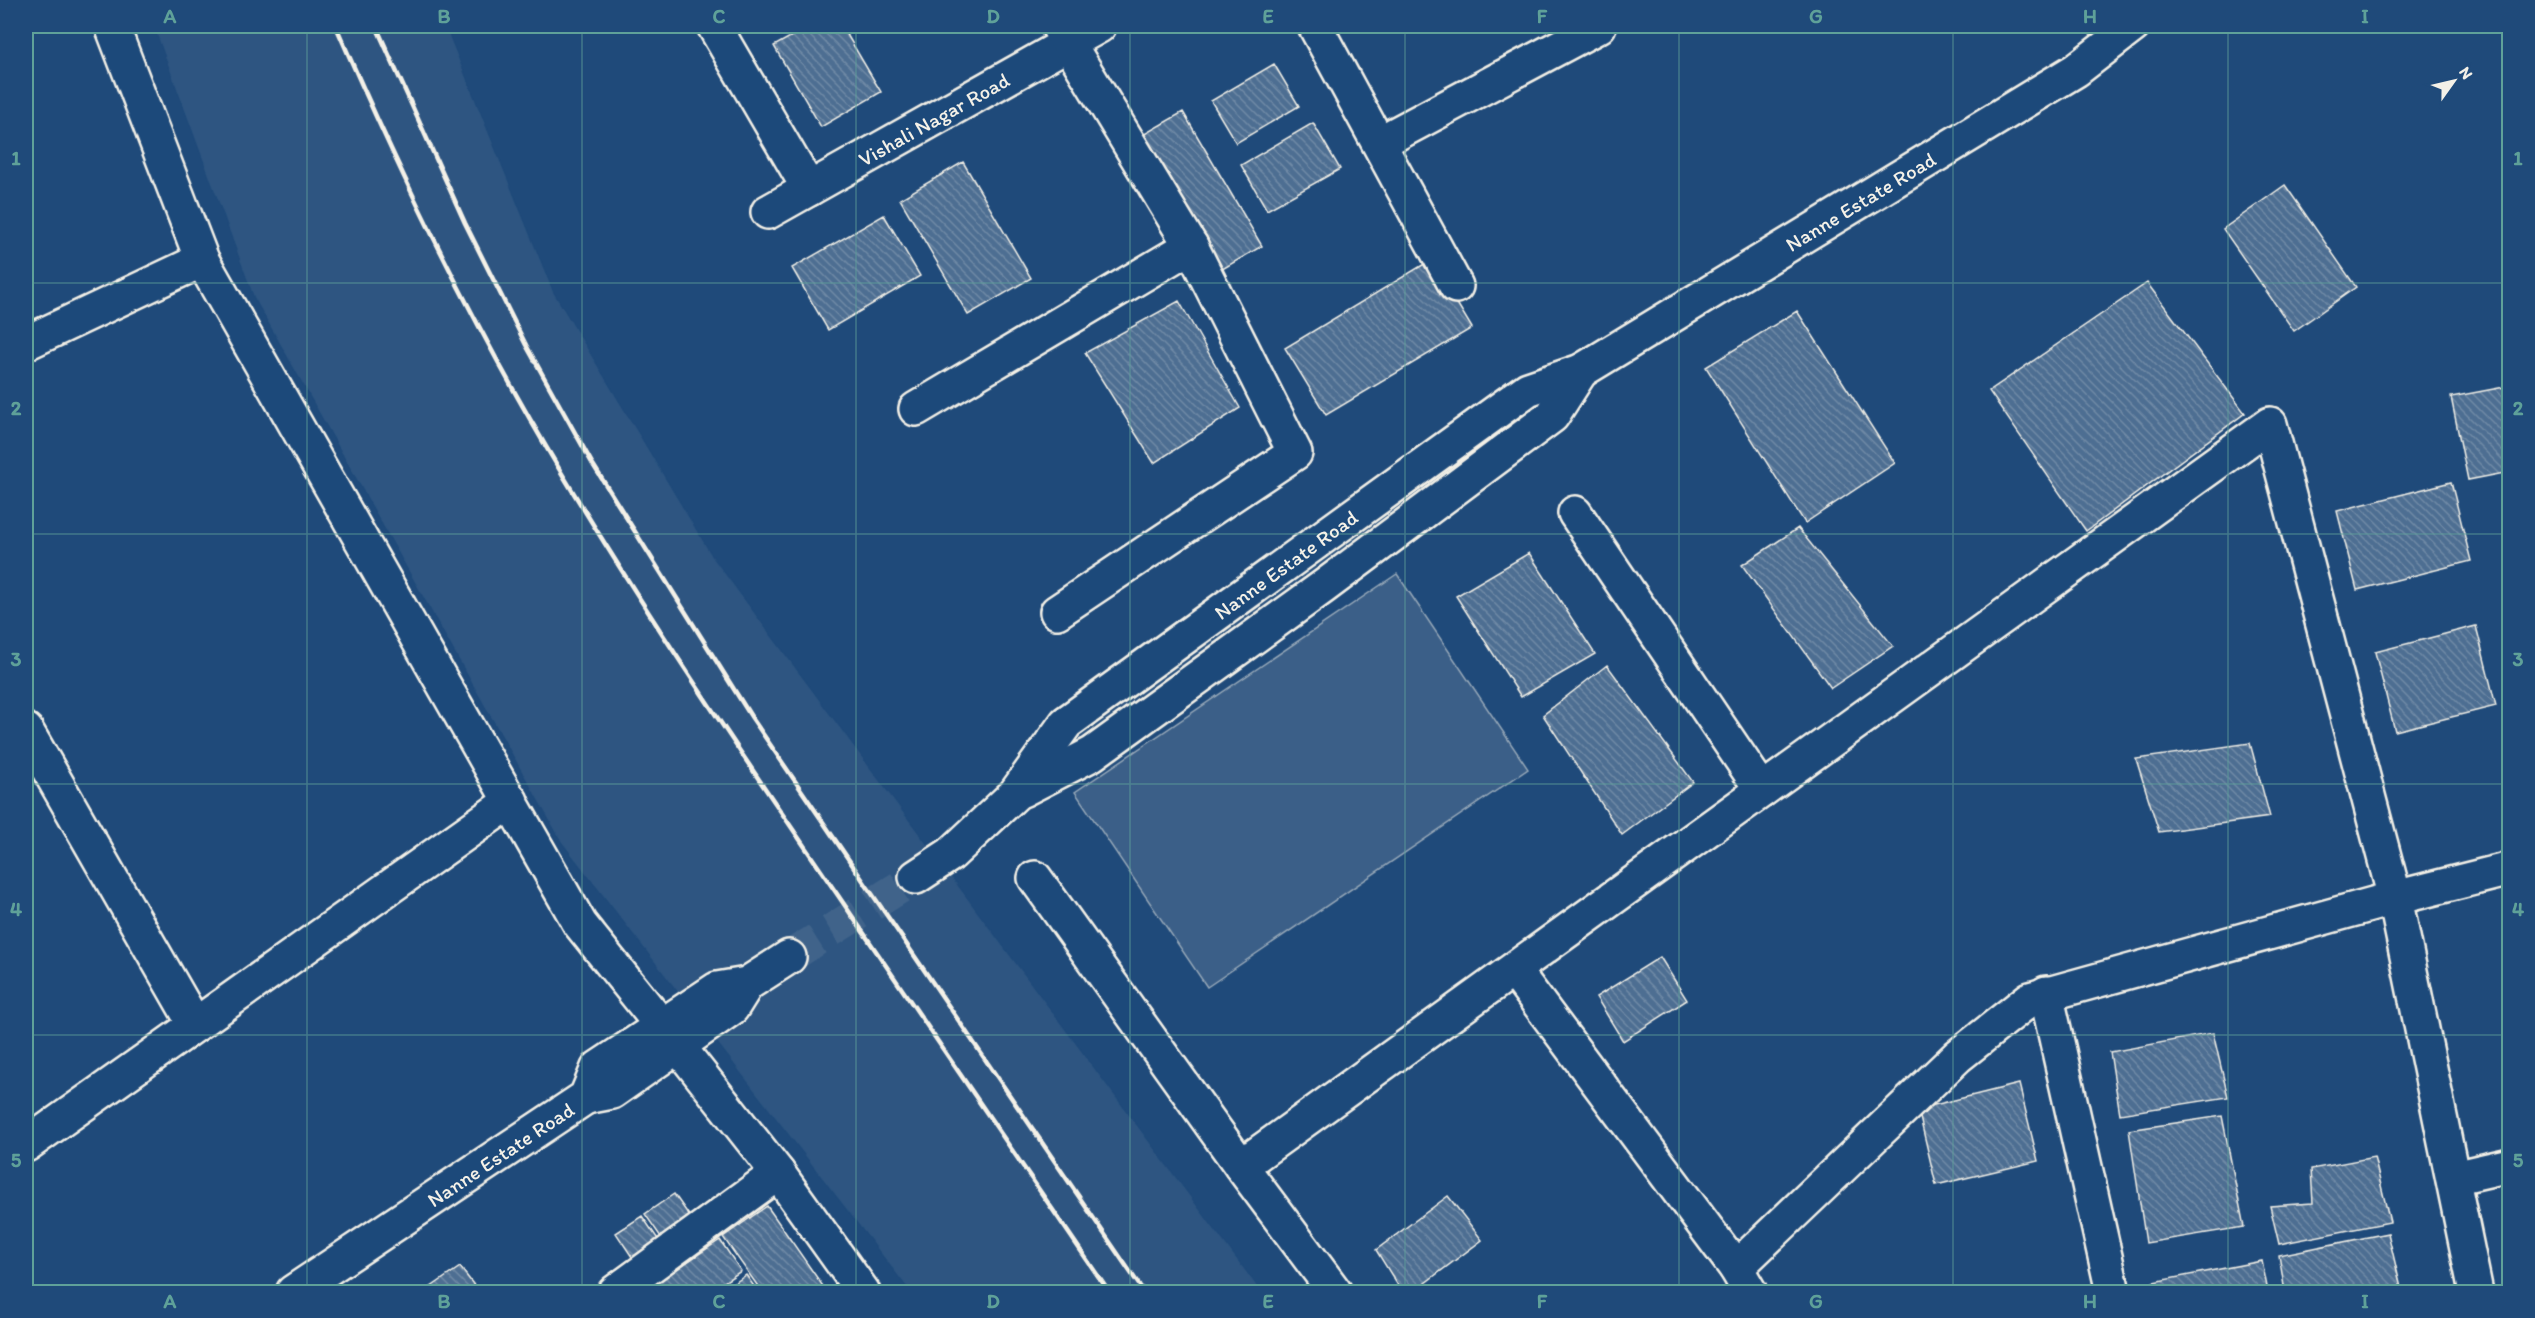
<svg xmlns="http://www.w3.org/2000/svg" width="2535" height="1318" font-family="Itim,sans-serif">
  <defs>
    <pattern id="building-back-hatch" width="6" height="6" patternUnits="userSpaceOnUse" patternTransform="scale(1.5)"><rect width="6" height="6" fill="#4d6e92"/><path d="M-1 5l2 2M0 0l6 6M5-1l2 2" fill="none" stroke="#708aa6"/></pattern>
  </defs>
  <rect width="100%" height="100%" fill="#1f4a7a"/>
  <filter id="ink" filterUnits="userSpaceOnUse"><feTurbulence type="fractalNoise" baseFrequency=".0167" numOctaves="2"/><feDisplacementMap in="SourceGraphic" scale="12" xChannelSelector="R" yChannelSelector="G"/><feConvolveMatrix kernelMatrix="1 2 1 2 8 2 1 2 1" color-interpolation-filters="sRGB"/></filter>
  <g filter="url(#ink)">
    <!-- built -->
    <path fill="#2d5581" d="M154 26H445L553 292 713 558 1261 1292H911L562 842 254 297Z"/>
    <!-- green -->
    <path fill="#3a5f88" stroke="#97a8b8" stroke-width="1.5" d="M1397 574 1528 769 1207 987 1075 792Z"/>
    <!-- building -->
    <path fill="url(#building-back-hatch)" stroke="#f4f1e8" stroke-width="1.5" d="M810 26H842L881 92 821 127 774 46Z
      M1274 64 1299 106 1236 143 1211 101Z
      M1183 112 1262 246 1212 275 1134 140Z
      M1313 123 1340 169 1267 210 1241 165Z
      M963 162 1031 278 968 315 900 199Z
      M2285 185 2356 287 2294 331 2223 229Z
      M884 215 920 276 828 330 792 268Z
      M1431 260 1472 328 1326 415 1285 348Z
      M2147 283 2245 413 2086 531 1989 391Z
      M1179 301 1240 408 1154 463 1085 353Z
      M1797 311 1895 463 1805 523 1706 367Z
      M2510 386V472L2468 480 2451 397Z
      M2451 482 2471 561 2357 590 2337 511Z
      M1798 528 1893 646 1831 688 1742 565Z
      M1529 553 1595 654 1521 697 1456 596Z
      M2476 626 2496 706 2395 731 2375 652Z
      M1607 665 1693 782 1622 835 1543 715Z
      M2250 743 2270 817 2159 832 2136 759Z
      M1660 957 1687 1000 1623 1041 1596 997Z
      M2213 1033 2228 1097 2120 1114 2110 1052Z
      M2019 1084 2038 1161 1936 1185 1918 1109Z
      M2222 1116 2244 1227 2146 1243 2129 1130Z
      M2374 1157 2390 1222 2279 1244 2270 1206 2313 1203 2311 1169Z
      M674 1194 693 1221 663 1240 645 1214Z
      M1448 1196 1482 1240 1413 1292H1402L1376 1250Z
      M767 1206 827 1292H762L723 1237Z
      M642 1216 664 1248 638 1266 616 1233Z
      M2388 1233 2402 1292H2285L2279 1255Z
      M720 1240 741 1271 709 1292H660L654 1284Z
      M2262 1261 2268 1292H2155L2153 1282Z
      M460 1267 479 1292H424Z
      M746 1275 758 1292H722Z"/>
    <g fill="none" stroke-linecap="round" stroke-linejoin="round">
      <!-- secondary-tunnel -->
      <path stroke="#3f638a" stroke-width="33" stroke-dasharray="33 16" stroke-linecap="butt" d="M789 957 916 877"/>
      <!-- street casing -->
      <g stroke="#f4f1e8" stroke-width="38">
        <g id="street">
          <path d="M112 26 202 260 580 924 661 1025"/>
          <path d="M714 26 809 189"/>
          <path d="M1315 26 1456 286"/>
          <path d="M1379 143 1599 26"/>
          <path id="s1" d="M768 212 1099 26"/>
          <path d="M26 343 202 260"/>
          <path d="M916 409 1191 246"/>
          <path d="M1575 513 1762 790"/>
          <path d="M1057 612 1295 453 1191 246 1058 26"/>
          <path d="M26 730 195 1025"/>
          <path d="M1035 878 1241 1166 1335 1292"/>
          <path d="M1514 970 1736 1268 1750 1292"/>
          <path d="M2046 993 2113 1292"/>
          <path d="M678 1046 778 1173 863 1292"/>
          <path d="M26 1145 511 801"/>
          <path d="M1241 1166 2270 424 2395 898 2476 1292"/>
          <path d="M2453 1178 2510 1165"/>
          <path d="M1736 1268 1958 1056 2030 999 2395 898 2510 869"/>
          <path d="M615 1292 778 1173"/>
        </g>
      </g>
      <!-- secondary casing -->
      <g stroke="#f4f1e8" stroke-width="38">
        <g id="secondary">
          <path d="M1022 790 1092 754 1323 587 1552 416 1581 371"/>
          <path id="s2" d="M916 877 951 854 1015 794 1066 723 1528 389 1581 371 2076 70 2133 26"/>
          <path d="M586 1097 612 1092 678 1046 732 1008 747 984"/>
          <path id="s3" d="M293 1292 586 1097 598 1068 717 989 747 984 789 957"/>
        </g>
      </g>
      <!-- street -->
      <use href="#street" stroke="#1f4a7a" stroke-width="33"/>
      <!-- secondary -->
      <use href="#secondary" stroke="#1f4a7a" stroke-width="33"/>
      <!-- rail -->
      <path stroke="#f4f1e8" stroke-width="4.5" d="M336 26C402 179 475 329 561 472 647 615 741 754 835 891 926 1025 1017 1159 1109 1292
        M376 26 465 223 526 345 592 463 752 718 1144 1292"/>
    </g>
  </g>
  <!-- grid -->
  <path fill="none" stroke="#5fa199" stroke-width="1.5" stroke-opacity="0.55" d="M307 26V1292M582 26V1292M856 26V1292M1130 26V1292M1405 26V1292M1679 26V1292M1953 26V1292M2228 26V1292M26 283H2510M26 534H2510M26 784H2510M26 1035H2510"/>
  <g text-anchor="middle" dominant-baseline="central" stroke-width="4.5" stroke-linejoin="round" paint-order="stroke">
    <!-- street labels -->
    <g font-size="21" fill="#f4f1e8" stroke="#1f4a7a">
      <text stroke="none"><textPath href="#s1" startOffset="190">Vishali Nagar Road</textPath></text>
      <text stroke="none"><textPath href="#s2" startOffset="1170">Nanne Estate Road</textPath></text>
      <text stroke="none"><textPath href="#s2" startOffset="488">Nanne Estate Road</textPath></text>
      <text stroke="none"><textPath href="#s3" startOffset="249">Nanne Estate Road</textPath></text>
    </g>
  </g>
  <!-- margin -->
  <rect width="2535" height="1318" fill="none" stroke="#1f4a7a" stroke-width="66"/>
  <!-- north arrow -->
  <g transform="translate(2454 81) rotate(56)" stroke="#1f4a7a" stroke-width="4.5" paint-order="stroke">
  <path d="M0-4.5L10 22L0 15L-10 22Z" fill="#f4f1e8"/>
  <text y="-9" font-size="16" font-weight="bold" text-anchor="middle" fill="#f4f1e8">N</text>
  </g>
  <rect x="33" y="33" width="2469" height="1252" fill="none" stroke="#5fa199" stroke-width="2"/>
  <g font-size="20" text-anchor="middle" font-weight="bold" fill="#5fa199">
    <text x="170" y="23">A</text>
    <text x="444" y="23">B</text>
    <text x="719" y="23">C</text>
    <text x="993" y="23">D</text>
    <text x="1268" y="23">E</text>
    <text x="1542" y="23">F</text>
    <text x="1816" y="23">G</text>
    <text x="2090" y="23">H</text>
    <text x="2365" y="23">I</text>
    <text x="16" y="165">1</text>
    <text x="2518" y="165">1</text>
    <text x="16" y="415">2</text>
    <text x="2518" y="415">2</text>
    <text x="16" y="666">3</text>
    <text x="2518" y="666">3</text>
    <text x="16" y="916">4</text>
    <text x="2518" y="916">4</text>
    <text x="16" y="1167">5</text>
    <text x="2518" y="1167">5</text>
    <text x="170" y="1308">A</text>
    <text x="444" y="1308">B</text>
    <text x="719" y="1308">C</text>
    <text x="993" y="1308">D</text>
    <text x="1268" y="1308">E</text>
    <text x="1542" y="1308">F</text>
    <text x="1816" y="1308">G</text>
    <text x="2090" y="1308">H</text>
    <text x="2365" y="1308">I</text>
  </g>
</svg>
